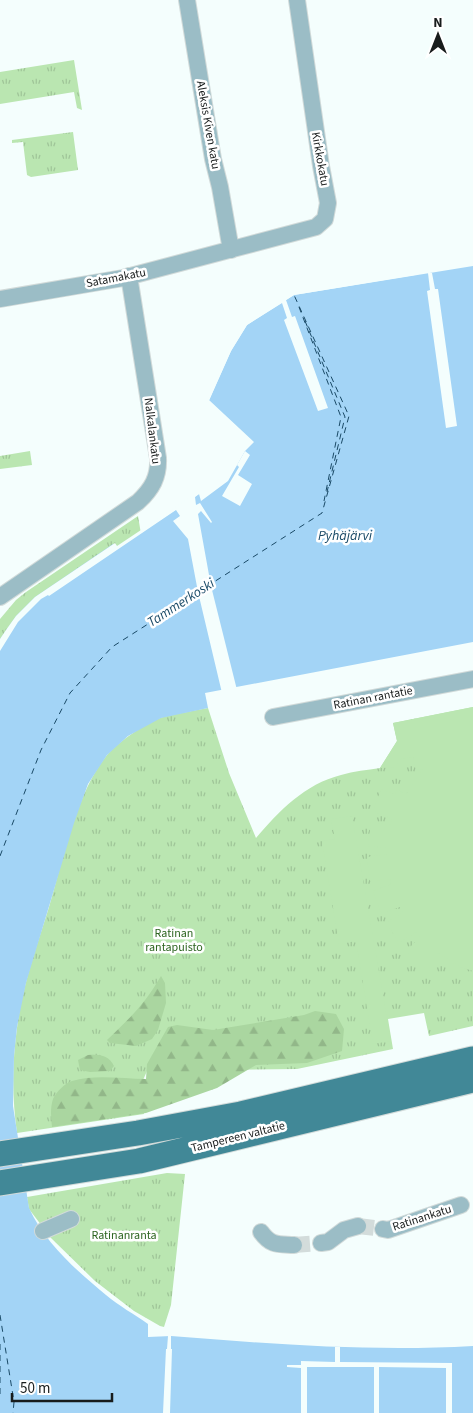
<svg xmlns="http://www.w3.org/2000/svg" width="473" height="1413" font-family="'Source Sans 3',sans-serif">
  <defs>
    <pattern id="grass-tufts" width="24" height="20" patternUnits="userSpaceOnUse" patternTransform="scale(1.25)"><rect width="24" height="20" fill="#bae6b1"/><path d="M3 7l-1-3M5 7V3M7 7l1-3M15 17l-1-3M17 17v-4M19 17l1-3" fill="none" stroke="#9fc598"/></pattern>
    <pattern id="forest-firs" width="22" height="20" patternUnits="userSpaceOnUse" patternTransform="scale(1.25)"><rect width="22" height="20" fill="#aad6a0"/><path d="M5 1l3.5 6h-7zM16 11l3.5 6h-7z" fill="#92b789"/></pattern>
  </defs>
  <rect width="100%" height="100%" fill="#f4fefd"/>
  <!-- grass -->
  <path fill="url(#grass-tufts)" d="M74 60 82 110 77 108 74 92 0 104V72Z
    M73 132 78 170 31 177 27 175 23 142 12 143V140Z
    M30 451 32 465 0 469V456Z
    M138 516 141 534 0 651V619L16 600 26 592Z
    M473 707V1026L429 1036 424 1013 388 1019 393 1049 297 1069 147 1071 140 1087 144 1114 17 1133C12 1098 12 1063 17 1028 22 986 37 946 49 907 63 860 76 793 107 755 118 742 147 722 163 717 178 713 193 711 208 708L229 773 256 838C279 811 305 784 341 775 354 771 367 770 380 768L397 741 393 723Z
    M167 1173 185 1174 171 1305 164 1327 160 1326 134 1311 95 1281 51 1238 29 1209 27 1197Z"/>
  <!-- forest -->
  <path fill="url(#forest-firs)" d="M161 976 165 983 166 1003 158 1030 152 1039 136 1046 110 1043 107 1040C131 1017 144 1005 161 976Z
    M315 1011 336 1014 344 1029 342 1051 307 1063 256 1065 217 1088 146 1113 52 1127C51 1118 50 1108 53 1099 56 1092 65 1083 72 1081 95 1074 123 1079 146 1079L147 1064 168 1027 177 1025 213 1030 304 1015Z
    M88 1055C99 1054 109 1055 114 1066L110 1071 90 1072 80 1070 78 1060Z"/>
  <!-- garden -->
  <path fill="#bae6b1" d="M473 707V971L460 967 438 953 424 968 406 951 420 937 416 932 399 943 386 923 403 912 400 907 381 913 373 891 391 884 390 879 370 881 367 857 387 854V848L368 846 371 822 390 825 392 819 373 811 381 789 395 794 397 790 406 794 423 769 416 770 413 757 401 759 395 767 380 768 397 741 393 723Z
    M352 816 391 1041 373 1044 356 941 339 944 322 841 335 839 331 819Z"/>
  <!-- water -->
  <path fill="#a3d4f6" d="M473 266V642L205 693 208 708 161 718 128 736 107 755 88 784 74 823 26 983 17 1027 14 1056 13 1106 29 1208C45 1243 77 1271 106 1295 119 1306 134 1314 148 1324V1337L171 1336C272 1344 372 1352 473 1346V1413H0V639L16 616 35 597 113 544 117 549 199 494 201 501 228 481 245 451 254 442 209 400 231 351 247 325 294 295Z"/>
  <!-- pier -->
  <path fill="#f4fefd" d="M428 273H432L435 289H438L457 426 446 428 427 291 430 290Z
    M408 274 415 275 294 295 286 300 292 317 295 316 328 408 318 411 284 320 287 318 282 303 247 325 231 351 208 403 207 402 216 376 229 350 245 324 282 299 294 292Z
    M245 451 250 455 238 475 252 484 240 506 222 496 239 467 237 465Z
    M198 492 199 494 195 497 196 505 200 503 212 522 211 523 201 511 198 514 211 586 237 690 222 693 198 592 188 539 173 521 180 516 176 510 49 596 48 595 41 599 18 622 0 651V639L6 630 16 616 35 597 115 543 117 546Z
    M168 1336H171V1349H172L170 1413H163L166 1349H167Z
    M335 1347H340V1362L452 1363V1413H446V1368L379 1367V1413H374V1367H307V1413H301V1368L287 1367V1365H301V1361L335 1362Z"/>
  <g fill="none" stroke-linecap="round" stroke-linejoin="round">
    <!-- ferry -->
    <path stroke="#1a4a67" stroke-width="1" stroke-dasharray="6 5" stroke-linecap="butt" d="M299 307 341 417 324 501
      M305 321 345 417 327 492
      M0 856 41 750 70 693 112 647 322 513 349 416 294 295
      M0 1315 14 1402 13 1413
      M0 1344V1394"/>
    <!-- minor-tunnel -->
    <path stroke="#d3dcdb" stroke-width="16" stroke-dasharray="16 8" stroke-linecap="butt" d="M358 1226 383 1229
      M294 1245 321 1243"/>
    <!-- minor casing -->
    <g stroke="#d1dad9" stroke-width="18">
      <path id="minor" d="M187 0 213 159 220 187 231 250
        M0 299 123 278 316 227 325 219 328 203 321 166 297 0
        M0 597 138 502C152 489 159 477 158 458L129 276
        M273 717 473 679
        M383 1229 388 1230 461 1205
        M43 1231 71 1219
        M261 1232C271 1246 278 1244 294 1245
        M321 1243 328 1242 344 1230 358 1226"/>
    </g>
    <!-- primary casing -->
    <g stroke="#d1dad9" stroke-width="27">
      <path id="primary" d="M0 1154 138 1133 241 1114 473 1059
        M0 1183 139 1161 473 1080"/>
    </g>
    <!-- minor -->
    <use href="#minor" stroke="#9bbdc6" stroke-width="16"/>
    <!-- primary -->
    <use href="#primary" stroke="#418897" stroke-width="25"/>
  </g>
  <g text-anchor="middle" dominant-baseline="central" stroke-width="5" stroke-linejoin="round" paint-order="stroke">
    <!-- street labels -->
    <g font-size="12" fill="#181c1c" stroke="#fff">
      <text transform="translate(208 125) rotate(80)">Aleksis Kiven katu</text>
      <text transform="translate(320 159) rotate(80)">Kirkkokatu</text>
      <text transform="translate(116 278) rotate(-11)">Satamakatu</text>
      <text transform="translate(152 431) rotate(83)">Nalkalankatu</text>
      <text transform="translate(373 698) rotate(-11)">Ratinan rantatie</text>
      <text transform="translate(238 1137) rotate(-14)">Tampereen valtatie</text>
      <text transform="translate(422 1218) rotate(-18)">Ratinankatu</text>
    </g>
    <!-- park labels -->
    <g font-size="12" fill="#2d6520" stroke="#fff">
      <text x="174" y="933">Ratinan<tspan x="174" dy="14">rantapuisto</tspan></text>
      <text x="124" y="1235">Ratinanranta</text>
    </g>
    <!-- water labels -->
    <g font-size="14" font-style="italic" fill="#1a4a67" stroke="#fff">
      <text x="345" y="536">Pyhäjärvi</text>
      <text transform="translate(181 603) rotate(-33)">Tammerkoski</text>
    </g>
  </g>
  <!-- north arrow -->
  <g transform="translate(438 35)" stroke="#ffffff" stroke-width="4" paint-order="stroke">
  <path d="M0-4L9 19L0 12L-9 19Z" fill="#181c1c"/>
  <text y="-8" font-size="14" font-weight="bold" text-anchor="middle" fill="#181c1c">N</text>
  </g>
  <!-- scale -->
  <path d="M12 1393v8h100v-8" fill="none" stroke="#181c1c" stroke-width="2.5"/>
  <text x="20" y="1393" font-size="15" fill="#181c1c" stroke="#ffffff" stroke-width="4" paint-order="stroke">50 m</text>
</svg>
